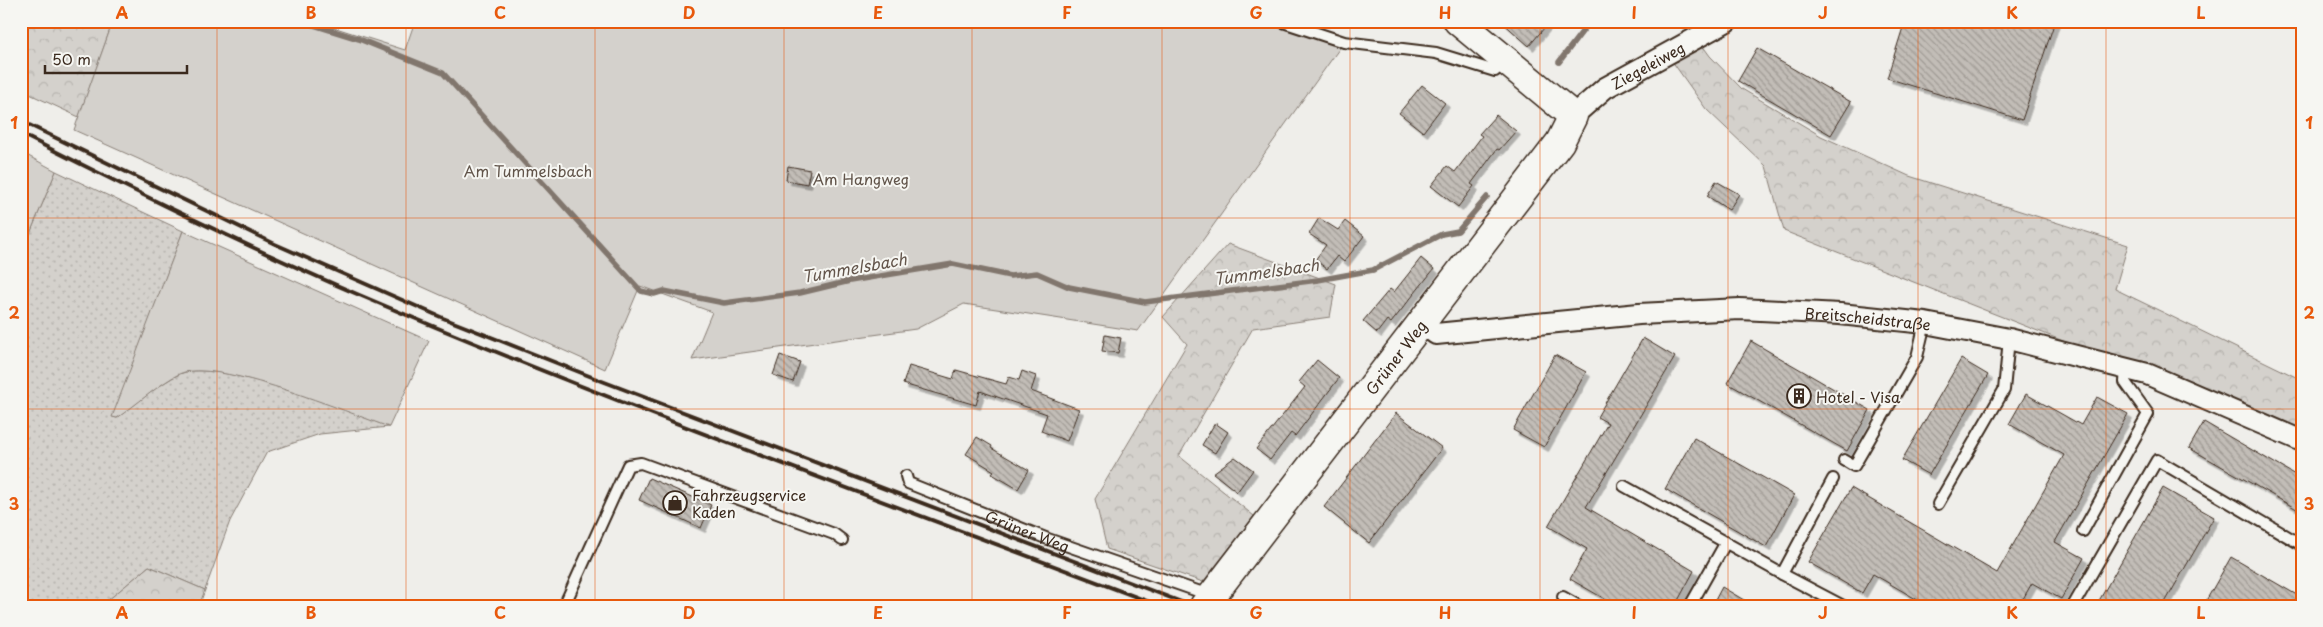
<svg xmlns="http://www.w3.org/2000/svg" width="2323" height="627" font-family="'Playpen Sans',sans-serif">
  <defs>
    <pattern id="grass-dots" width="8" height="8" patternUnits="userSpaceOnUse" patternTransform="scale(1.25)"><rect width="8" height="8" fill="#d4d1cc"/><path d="M2 2h.1M6 6h.1" fill="none" stroke="#b7b4af" stroke-width="1.8" stroke-linecap="round"/></pattern>
    <pattern id="forest-crowns" width="20" height="18" patternUnits="userSpaceOnUse" patternTransform="scale(1.25)"><rect width="20" height="18" fill="#d4d1cc"/><path d="M2 6a3 3 0 1 1 6 0M12 15a3 3 0 1 1 6 0" fill="none" stroke="#b7b4af"/></pattern>
    <pattern id="building-back-hatch" width="6" height="6" patternUnits="userSpaceOnUse" patternTransform="scale(1.25)"><rect width="6" height="6" fill="#c2bdb7"/><path d="M-1 5l2 2M0 0l6 6M5-1l2 2" fill="none" stroke="#9f9a94"/></pattern>
    <filter id="shadow"><feDropShadow dx="4.5" dy="4.5" stdDeviation="0" flood-color="#0004"/></filter>
  </defs>
  <rect width="100%" height="100%" fill="#efeeea"/>
  <filter id="ink" filterUnits="userSpaceOnUse"><feTurbulence type="fractalNoise" baseFrequency=".02" numOctaves="2"/><feDisplacementMap in="SourceGraphic" scale="10" xChannelSelector="R" yChannelSelector="G"/><feConvolveMatrix kernelMatrix="1 2 1 2 8 2 1 2 1" color-interpolation-filters="sRGB"/></filter>
  <g filter="url(#ink)">
    <!-- grass -->
    <path fill="url(#grass-dots)" stroke="#887e75" d="M56 171 183 231 113 417 117 418C135 405 160 383 180 374 216 357 349 412 389 427L320 434 267 452 230 521 205 590 149 566 101 606H21V255Z"/>
    <!-- forest -->
    <path fill="url(#forest-crowns)" stroke="#887e75" d="M21 21H113L79 117 21 90Z
      M1697 38 1710 56 1742 89 1821 136 1909 176 2128 245 2115 289 2302 380V441L2147 374 1784 231 1766 166 1706 109 1667 54Z
      M1228 244 1336 284 1330 317 1253 328 1179 456 1254 516 1203 582 1107 549 1095 499 1187 344 1163 317Z
      M149 566 205 590 199 606H101Z"/>
    <!-- garden -->
    <path fill="#d4d1cc" stroke="#887e75" d="M113 21H314L405 50 415 21H1280L1344 42 1138 331 964 304 916 329 692 360 712 312 640 286 605 369 74 130Z
      M21 152 56 171 21 255Z
      M183 231 429 341 389 427C349 413 215 357 179 374 159 384 136 405 117 418L112 417Z"/>
    <g fill="none" stroke-linecap="round" stroke-linejoin="round">
      <!-- stream -->
      <path stroke="#81766d" stroke-width="5.5" d="M301 21 359 39 443 73 641 291 654 294 664 291 724 303 800 293 850 281 953 264 1010 276 1037 273 1069 287 1145 302 1318 280 1373 270 1442 234 1458 231 1487 197
        M1559 62 1585 28"/>
    </g>
    <!-- building -->
    <path fill="url(#building-back-hatch)" stroke="#3b2a1e" filter="url(#shadow)" d="M1501 21H1550L1529 46Z
      M1905 21H2055L2022 120 1887 78Z
      M1757 48 1851 102 1831 135 1738 81Z
      M1422 85 1445 103 1423 132 1399 113Z
      M1496 115 1516 131 1499 150 1497 149 1471 184 1474 186 1458 207 1431 186 1447 166 1455 172 1482 136 1479 134Z
      M788 166 810 170 807 184 786 180Z
      M1716 181 1739 194 1729 210 1707 196Z
      M1319 218 1338 230 1345 221 1364 236 1344 262 1337 256 1327 269 1315 260 1326 245 1309 234Z
      M1421 258 1434 269 1391 323 1387 320 1377 333 1363 321 1390 289 1394 292Z
      M1105 335 1121 338 1118 353 1102 351Z
      M1643 338 1675 357 1586 507 1694 571 1675 606H1617L1570 579 1587 549 1548 526 1608 423 1597 417Z
      M1751 341 1870 410 1847 451 1727 383Z
      M780 355 800 362 793 382 773 375Z
      M1555 355 1586 372 1544 447 1513 430Z
      M1961 359 1988 375 1929 475 1902 460Z
      M1317 360 1339 378 1295 436 1291 433 1270 460 1256 449 1305 387 1299 382Z
      M909 366 953 379 956 370 1006 384 1009 377 1019 380 1022 371 1036 376 1031 391 1079 409 1067 441 1041 431 1047 414 980 391 976 405 903 384Z
      M2026 394 2081 425 2097 397 2128 414 2055 542 2084 558 2061 599 2032 583 2019 606H1928L1873 574 1862 593 1808 562 1851 488 1997 573 2064 455 2009 424Z
      M1396 413 1442 448 1369 543 1324 507Z
      M2204 422 2302 479V512L2189 448Z
      M1215 423 1228 432 1215 453 1202 445Z
      M977 437 992 446 991 448 1029 470 1018 489 992 474 994 471 966 454Z
      M1694 438 1794 495 1766 547 1665 489Z
      M1235 457 1253 470 1237 492 1213 473Z
      M649 478 711 505 701 528 639 500Z
      M2163 488 2214 517 2163 606H2096Z
      M2231 557 2302 598V606H2203Z
      M1722 587 1754 606H1712Z"/>
    <g fill="none" stroke-linecap="round" stroke-linejoin="round">
      <!-- lane casing -->
      <g stroke="#3b2a1e" stroke-width="14">
        <g id="lane">
          <path d="M1280 21 1344 42 1436 53 1495 71 1504 62"/>
          <path d="M1844 460 1854 466 1917 357 1925 323"/>
          <path id="s1" d="M906 476 908 483 1048 539 1209 595"/>
          <path d="M1833 479 1782 574 1843 606"/>
          <path d="M1624 486 1782 574"/>
          <path d="M1938 504 2004 390 2009 339"/>
          <path d="M2083 531 2148 414 2125 382 2126 368"/>
          <path d="M1563 597 1579 606"/>
          <path d="M564 606 628 465 641 463 834 534 842 540"/>
          <path d="M1690 606 1726 542"/>
          <path d="M2073 606 2157 460 2302 545"/>
        </g>
      </g>
      <!-- street casing -->
      <g stroke="#3b2a1e" stroke-width="24">
        <g id="street">
          <path id="s2" d="M1573 116 1605 88 1727 21"/>
          <path id="s3" d="M1421 323 1436 334 1639 314 1740 309 1840 314 1925 323 2009 339 2147 374 2302 441"/>
        </g>
      </g>
      <!-- secondary casing -->
      <g stroke="#3b2a1e" stroke-width="31">
        <g id="secondary">
          <path id="s4" d="M1204 606 1560 142 1573 116 1458 21"/>
        </g>
      </g>
      <!-- lane -->
      <use href="#lane" stroke="#f6f6f2" stroke-width="10"/>
      <!-- street -->
      <use href="#street" stroke="#f6f6f2" stroke-width="20"/>
      <!-- secondary -->
      <use href="#secondary" stroke="#f6f6f2" stroke-width="28"/>
      <!-- rail -->
      <path stroke="#3b2a1e" stroke-width="4" d="M21 121 275 244 443 318 602 381 1192 606
        M21 134C132 190 243 245 357 294 621 407 892 504 1160 606"/>
    </g>
  </g>
  <!-- grid -->
  <path fill="none" stroke="#e8590c" stroke-width="1" stroke-opacity="0.55" d="M217 21V606M406 21V606M595 21V606M784 21V606M972 21V606M1162 21V606M1350 21V606M1540 21V606M1728 21V606M1918 21V606M2106 21V606M21 218H2302M21 409H2302"/>
  <!-- icons -->
  <defs>
    <g id="building-ring" transform="scale(1.25)"><circle r="9.5" fill="#f6f6f2" stroke="#3b2a1e" stroke-width="1.5"/><path d="M-4-6H4V6H1V3H-1V6H-4ZM-2.5-4.3h1.7v1.8h-1.7ZM.8-4.3h1.7v1.8H.8ZM-2.5-1h1.7V.8h-1.7ZM.8-1h1.7V.8H.8Z" fill="#3b2a1e"/></g>
    <g id="shop-ring" transform="scale(1.25)"><circle r="9.5" fill="#f6f6f2" stroke="#3b2a1e" stroke-width="1.5"/><path d="M-5-2.5h2.3a2.7 3.5 0 0 1 5.4 0H5L5.5 6h-11ZM-1.5-2.5h3a1.5 2.3 0 0 0-3 0Z" fill="#3b2a1e"/></g>
  </defs>
  <g fill-rule="evenodd">
    <use href="#building-ring" x="1799" y="396"/>
    <use href="#shop-ring" x="675" y="503"/>
  </g>
  <g text-anchor="middle" dominant-baseline="central" stroke-width="4" stroke-linejoin="round" paint-order="stroke">
    <!-- street labels -->
    <g font-size="15" fill="#3b2a1e" stroke="#f6f6f2">
      <text stroke="none"><textPath href="#s2" startOffset="91">Ziegeleiweg</textPath></text>
      <text stroke="none"><textPath href="#s3" startOffset="452">Breitscheidstraße</textPath></text>
      <text stroke="none"><textPath href="#s4" startOffset="314">Grüner Weg</textPath></text>
      <text stroke="none"><textPath href="#s1" startOffset="136">Grüner Weg</textPath></text>
    </g>
    <!-- park labels -->
    <g font-size="15" fill="#61544a" stroke="#f6f6f2">
      <text x="528" y="170">Am Tummelsbach</text>
      <text x="861" y="178">Am Hangweg</text>
    </g>
    <!-- poi labels -->
    <g font-size="15" fill="#3b2a1e" stroke="#f6f6f2" text-anchor="start">
      <text x="1816" y="396">Hotel - Visa</text>
      <text x="692" y="494">Fahrzeugservice<tspan x="692" dy="17">Kaden</tspan></text>
    </g>
    <!-- water labels -->
    <g font-size="16" font-style="italic" fill="#64564c" stroke="#f6f6f2">
      <text transform="translate(854 267) rotate(-10)">Tummelsbach</text>
      <text transform="translate(1266 271) rotate(-8)">Tummelsbach</text>
    </g>
  </g>
  <!-- margin -->
  <rect width="2323" height="627" fill="none" stroke="#f6f6f2" stroke-width="55"/>
  <!-- scale -->
  <path d="M45 65v8h142v-8" fill="none" stroke="#3b2a1e" stroke-width="2.5"/>
  <text x="52" y="65" font-size="15" fill="#3b2a1e" stroke="#f6f6f2" stroke-width="4" paint-order="stroke">50 m</text>
  <rect x="28" y="28" width="2268" height="572" fill="none" stroke="#e8590c" stroke-width="2"/>
  <g font-size="16" text-anchor="middle" font-weight="bold" fill="#e8590c">
    <text x="122" y="19">A</text>
    <text x="311" y="19">B</text>
    <text x="500" y="19">C</text>
    <text x="689" y="19">D</text>
    <text x="878" y="19">E</text>
    <text x="1067" y="19">F</text>
    <text x="1256" y="19">G</text>
    <text x="1445" y="19">H</text>
    <text x="1634" y="19">I</text>
    <text x="1823" y="19">J</text>
    <text x="2012" y="19">K</text>
    <text x="2201" y="19">L</text>
    <text x="14" y="129">1</text>
    <text x="2309" y="129">1</text>
    <text x="14" y="319">2</text>
    <text x="2309" y="319">2</text>
    <text x="14" y="510">3</text>
    <text x="2309" y="510">3</text>
    <text x="122" y="619">A</text>
    <text x="311" y="619">B</text>
    <text x="500" y="619">C</text>
    <text x="689" y="619">D</text>
    <text x="878" y="619">E</text>
    <text x="1067" y="619">F</text>
    <text x="1256" y="619">G</text>
    <text x="1445" y="619">H</text>
    <text x="1634" y="619">I</text>
    <text x="1823" y="619">J</text>
    <text x="2012" y="619">K</text>
    <text x="2201" y="619">L</text>
  </g>
</svg>
